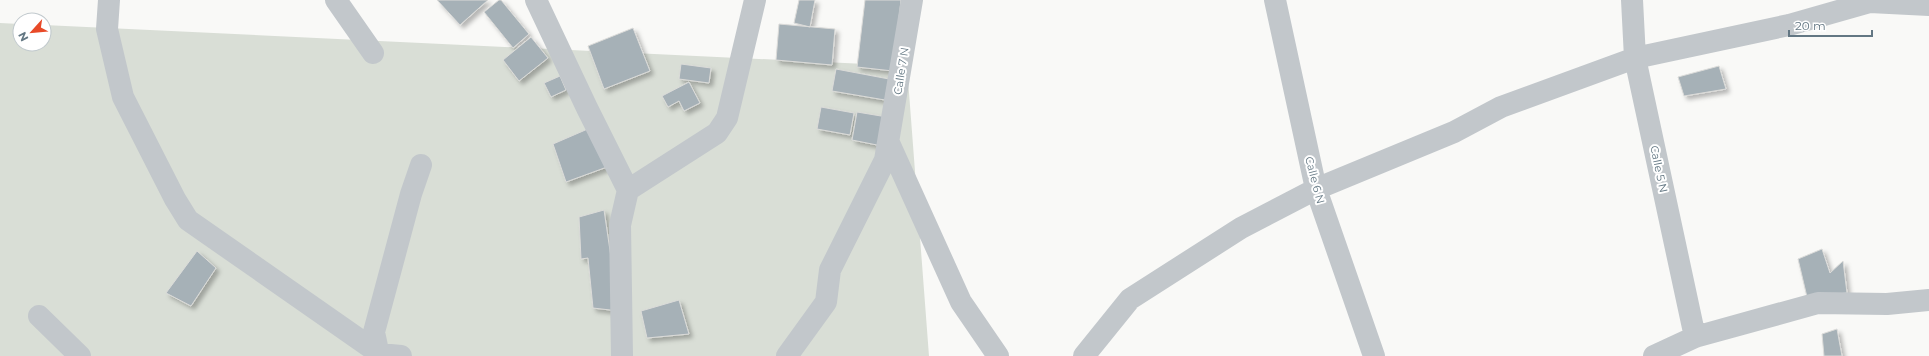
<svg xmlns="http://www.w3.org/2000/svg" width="1929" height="356" font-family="Montserrat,sans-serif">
  <defs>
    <filter id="shadow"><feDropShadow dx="3.5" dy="3.5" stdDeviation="2" flood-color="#0004"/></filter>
  </defs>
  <rect width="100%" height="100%" fill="#f9f9f7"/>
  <!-- green -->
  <path fill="#d9ded6" d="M0 23 20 24V44H44V25L907 66 929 356H0Z"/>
  <!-- building -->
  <path fill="#a6b1b7" stroke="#dbdbd9" filter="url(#shadow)" d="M437 0H488L460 25Z
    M499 0H501L529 34 513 48 484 12Z
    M799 0H815L810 27 794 23Z
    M865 0H901L893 71 857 67Z
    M779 24 835 29 832 65 776 60Z
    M633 28 650 71 604 89 588 46Z
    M531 37 548 58 519 81 503 60Z
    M681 64 711 68 709 83 679 79Z
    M1719 66 1726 89 1684 96 1678 77Z
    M836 69 889 79 885 100 832 91Z
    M560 76 566 90 551 97 544 83Z
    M689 82 700 103 684 111 679 101 668 107 662 96Z
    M821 107 854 113 850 135 817 129Z
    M857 112 887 117 882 146 852 140Z
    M590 128 607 167 566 182 553 144Z
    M604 210 619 311 593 308 588 258 581 259 579 217Z
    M1822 249 1830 273 1843 261 1847 293 1807 297 1798 259Z
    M197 251 216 268 191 306 166 293Z
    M679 300 689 334 647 338 641 311Z
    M1837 329 1842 356H1824L1822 334Z"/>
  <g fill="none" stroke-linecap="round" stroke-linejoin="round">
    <!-- minor -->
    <path stroke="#c2c7cb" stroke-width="22" d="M109 0 107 29 123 97 175 199 188 220 380 354 401 356
      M336 0 373 53
      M536 0 587 108 628 190 620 225 622 356
      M1275 0 1316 189 1374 356
      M1632 0 1635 58 1695 337
      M889 143 961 302 998 356
      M628 190 717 133 727 118 755 0
      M39 316 80 356
      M379 356 374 332 411 194 421 165
      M787 356 826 302 830 270 885 160 912 0
      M1084 356 1130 299 1241 228 1316 189 1454 132 1501 107 1635 58 1789 25 1870 2 1929 5
      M1654 356 1695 337 1818 303 1887 304 1929 300"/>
  </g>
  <g text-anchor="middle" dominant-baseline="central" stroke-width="4" stroke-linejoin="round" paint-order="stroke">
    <!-- street labels -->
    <g font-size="11" fill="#637783" stroke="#fff">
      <text transform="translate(901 71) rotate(-81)">Calle 7 N</text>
      <text transform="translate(1659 169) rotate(78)">Calle 5 N</text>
      <text transform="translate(1315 180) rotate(75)">Calle 6 N</text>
    </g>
  </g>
  <!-- north arrow -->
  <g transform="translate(32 32) rotate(243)"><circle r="19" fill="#ffffff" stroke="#c1c9cd"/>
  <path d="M0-3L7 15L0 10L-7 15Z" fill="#e84a28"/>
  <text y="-6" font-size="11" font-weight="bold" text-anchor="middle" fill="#637783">N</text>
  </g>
  <!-- scale -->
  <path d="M1789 30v6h83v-6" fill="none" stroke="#637783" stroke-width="2"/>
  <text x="1795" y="30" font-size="12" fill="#637783" stroke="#ffffff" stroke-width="3" paint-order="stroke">20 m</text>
</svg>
